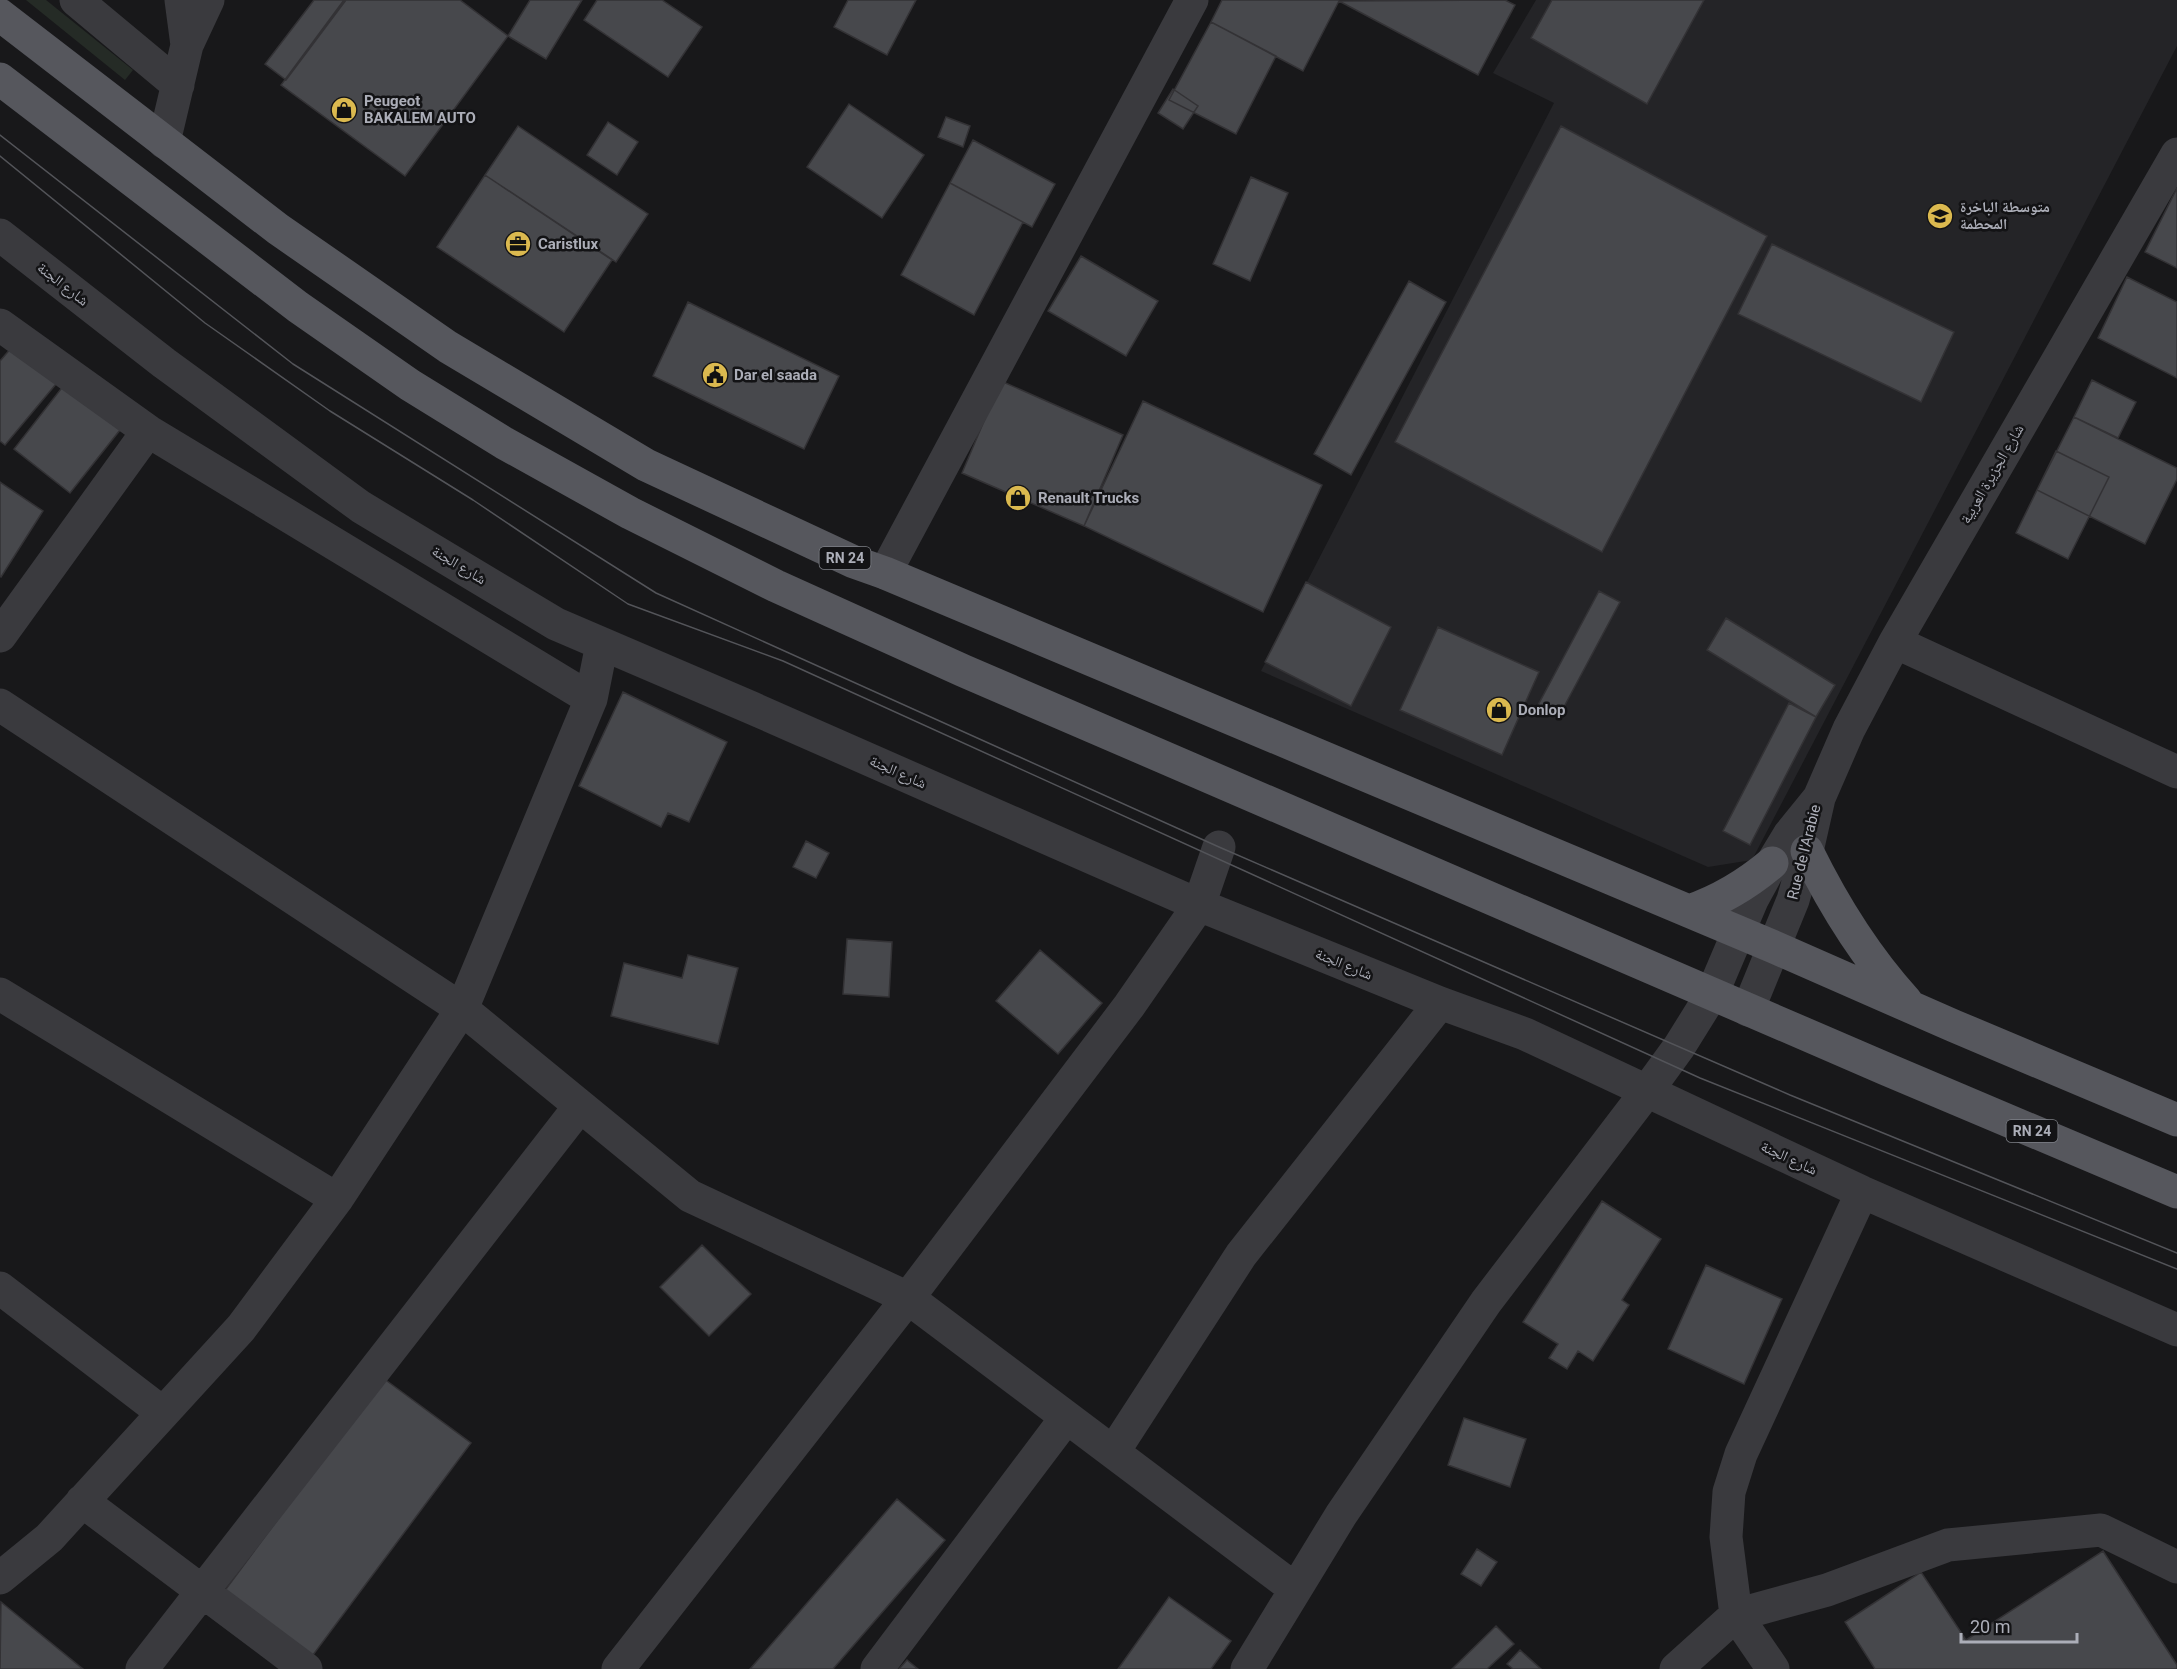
<svg xmlns="http://www.w3.org/2000/svg" width="2177" height="1669" font-family="Roboto,'Noto Naskh Arabic',sans-serif">
  <rect width="100%" height="100%" fill="#18181a"/>
  <!-- built -->
  <path fill="#242427" d="M1536 0H2177V46L1752 860 1708 867 1261 671 1554 103 1493 73Z"/>
  <!-- green -->
  <path fill="#252b26" d="M26 0H46L133 70 125 80Z"/>
  <!-- building -->
  <path fill="#47484c" stroke="#333235" stroke-width="1.5" d="M314 0H346L286 80 265 64Z
    M344 0H460L508 36 405 176 281 85Z
    M530 0H582L546 59 508 36Z
    M597 0H662L702 27 668 77 584 20Z
    M848 0H916L887 55 834 27Z
    M1222 0H1338L1339 1 1303 71 1211 22Z
    M1505 0 1515 5 1478 75 1339 1Z
    M1552 0H1704L1647 104 1531 38Z
    M1211 22 1276 56 1236 134 1169 100Z
    M1173 89 1198 106 1183 129 1158 113Z
    M849 104 924 155 882 218 807 167Z
    M946 117 970 126 963 147 938 137Z
    M608 122 638 142 617 175 587 155Z
    M518 126 648 214 616 262 485 175Z
    M1561 126 1767 236 1602 552 1395 442Z
    M973 140 1055 184 1032 227 950 183Z
    M485 175 612 260 564 332 437 247Z
    M1251 177 1288 193 1250 281 1213 264Z
    M950 183 1023 222 974 315 901 275Z
    M2177 188V268L2145 252Z
    M1772 244 1954 332 1921 402 1738 314Z
    M1081 256 1158 301 1126 356 1048 311Z
    M2127 277 2177 302V378L2098 338Z
    M1409 281 1446 302 1351 475 1314 454Z
    M688 302 839 376 804 449 653 376Z
    M12 347 56 384 5 445 0 441V361Z
    M2092 380 2136 402 2118 438 2074 417Z
    M1001 381 1123 435 1084 526 962 473Z
    M64 385 120 430 70 493 14 449Z
    M1143 401 1322 485 1263 612 1084 526Z
    M2074 417 2177 468V479L2145 544 2037 490Z
    M2056 451 2109 477 2068 559 2016 533Z
    M0 482 43 511 1 577 0 576Z
    M1306 582 1391 627 1351 706 1265 662Z
    M1599 591 1620 602 1558 718 1537 707Z
    M1726 618 1835 685 1816 717 1707 650Z
    M1438 627 1539 672 1502 755 1400 710Z
    M623 692 727 742 689 822 668 813 661 827 579 786Z
    M1789 703 1816 717 1750 845 1723 831Z
    M806 841 829 853 816 878 793 867Z
    M847 939 892 942 889 997 843 994Z
    M1040 950 1102 1003 1058 1054 996 1001Z
    M688 955 738 968 718 1044 611 1016 624 963 682 978Z
    M1602 1201 1661 1239 1622 1300 1629 1305 1593 1361 1578 1351 1567 1369 1549 1358 1558 1344 1523 1322Z
    M702 1245 751 1294 709 1336 660 1287Z
    M1706 1265 1782 1299 1744 1384 1668 1349Z
    M383 1378 471 1443 310 1659 223 1593Z
    M1464 1418 1526 1439 1510 1487 1448 1465Z
    M897 1499 945 1540 833 1669H750Z
    M1477 1549 1497 1562 1481 1586 1461 1574Z
    M2103 1551 2177 1665V1669H1875L1845 1622 1921 1572 1966 1640Z
    M1169 1597 1231 1641 1211 1669H1118Z
    M1 1602 83 1669H0Z
    M1496 1626 1514 1644 1487 1669H1452Z
    M1520 1650 1541 1669H1513L1507 1664Z
    M907 1660 918 1669H899Z"/>
  <g fill="none" stroke-linecap="round" stroke-linejoin="round">
    <!-- minor -->
    <path stroke="#3a3a3e" stroke-width="33" d="M76 0 178 85
      M187 45 208 0
      M164 142 187 45 181 0
      M0 235 164 363 361 507 556 624 752 708 1199 905 1440 1003 1525 1034 1862 1192 2177 1330
      M0 325 148 431 591 699
      M885 573 1192 0
      M0 636 148 431
      M1895 642 2177 772
      M0 705 462 1009 690 1196 908 1298 1295 1589
      M0 994 337 1199
      M1748 1010 1793 900 1807 851 1819 798 1849 729 1895 642 2177 154
      M0 1288 163 1413
      M1114 1451 1241 1255 1440 1003
      M82 1501 306 1669
      M0 1578 49 1538 241 1328 337 1199 462 1009 591 699 602 644
      M142 1669 580 1106
      M618 1669 908 1298 1129 1006 1199 905 1219 847
      M877 1669 1066 1418
      M1247 1669 1341 1515 1486 1302 1647 1091 1679 1047 1712 994 1752 900 1772 863 1789 835 1819 798
      M1676 1669 1736 1615 1827 1590 1948 1545 2101 1530 2177 1567
      M1773 1669 1736 1615 1726 1537 1729 1492 1741 1454 1862 1192"/>
    <!-- major -->
    <path stroke="#56575d" stroke-width="33" d="M0 15 278 229 448 347 646 465 854 562 885 573 1774 947 1954 1026 2177 1120
      M0 79 298 307 410 385 504 443 630 513 776 586 964 671 1886 1069 2177 1192
      M1807 851C1834 906 1865 956 1906 1001
      M1689 911C1721 900 1746 885 1772 863"/>
    <!-- tram -->
    <path stroke="#535459" stroke-width="1.5" d="M0 135 293 364 656 593 1219 847 1790 1095 2177 1253
      M0 156 205 323 330 411 473 500 628 604 783 661 1700 1078 2177 1269"/>
  </g>
  <!-- icons -->
  <defs>
    <g id="shop-disc" transform="scale(1.35)"><circle r="9.5" fill="#dbb94f" stroke="#131315"/><path d="M-5-2.5h2.3a2.7 3.5 0 0 1 5.4 0H5L5.5 6h-11ZM-1.5-2.5h3a1.5 2.3 0 0 0-3 0Z" fill="#111"/></g>
    <g id="school-disc" transform="scale(1.35)"><circle r="9.5" fill="#dbb94f" stroke="#131315"/><path d="M0-5L7-2L0 1L-7-2ZM-4 1L0 2.5L4 1V4Q0 6-4 4Z" fill="#111"/></g>
    <g id="office-disc" transform="scale(1.35)"><circle r="9.5" fill="#dbb94f" stroke="#131315"/><path d="M-6-3h4V-5.5h4V-3h4V5H-6ZM-1-4.5V-3h2v-1.5ZM-6 0V1H6V0Z" fill="#111"/></g>
    <g id="civic-disc" transform="scale(1.35)"><circle r="9.5" fill="#dbb94f" stroke="#131315"/><path d="M-.6-6.5H3V-4.5H.6V-3L4-1V1h2V6H-6V1h2V-1L-.6-3ZM-1.2 2.5V6h2.4V2.5Z" fill="#111"/></g>
  </defs>
  <g fill-rule="evenodd">
    <use href="#shop-disc" x="344" y="110"/>
    <use href="#school-disc" x="1940" y="216"/>
    <use href="#office-disc" x="518" y="244"/>
    <use href="#civic-disc" x="715" y="375"/>
    <use href="#shop-disc" x="1018" y="498"/>
    <use href="#shop-disc" x="1499" y="710"/>
  </g>
  <g text-anchor="middle" dominant-baseline="central" stroke-width="5" stroke-linejoin="round" paint-order="stroke">
    <!-- shield labels -->
    <g fill="#131315" stroke="#7e8087" stroke-width="1.5">
      <rect x="819.5" y="547" width="51" height="22" rx="4.5"/>
      <rect x="2006.5" y="1120" width="51" height="22" rx="4.5"/>
    </g>
    <g font-size="14" font-weight="bold" fill="#acaeb8">
      <text x="845" y="558">RN 24</text>
      <text x="2032" y="1131">RN 24</text>
    </g>
    <!-- poi labels -->
    <g font-size="15" font-weight="bold" fill="#acaeb8" stroke="#131315" text-anchor="start">
      <text x="364" y="101">Peugeot<tspan x="364" dy="17">BAKALEM AUTO</tspan></text>
      <text x="1960" y="207">متوسطة الباخرة<tspan x="1960" dy="17">المحطمة</tspan></text>
      <text x="538" y="244">Caristlux</text>
      <text x="734" y="375">Dar el saada</text>
      <text x="1038" y="498">Renault Trucks</text>
      <text x="1518" y="710">Donlop</text>
    </g>
    <!-- street labels -->
    <g font-size="15" fill="#acaeb8" stroke="#131315">
      <text transform="translate(63 284) rotate(38)">شارع الجنة</text>
      <text transform="translate(1992 474) rotate(-60)">شارع الجزيرة العربية</text>
      <text transform="translate(459 565) rotate(31)">شارع الجنة</text>
      <text transform="translate(898 772) rotate(24)">شارع الجنة</text>
      <text transform="translate(1804 852) rotate(-76)">Rue de l'Arabie</text>
      <text transform="translate(1344 964) rotate(22)">شارع الجنة</text>
      <text transform="translate(1789 1158) rotate(25)">شارع الجنة</text>
    </g>
  </g>
  <!-- scale -->
  <path d="M1961 1633v9h116v-9" fill="none" stroke="#acaeb8" stroke-width="3"/>
  <text x="1970" y="1633" font-size="18" fill="#acaeb8" stroke="#131315" stroke-width="4.5" paint-order="stroke">20 m</text>
</svg>
